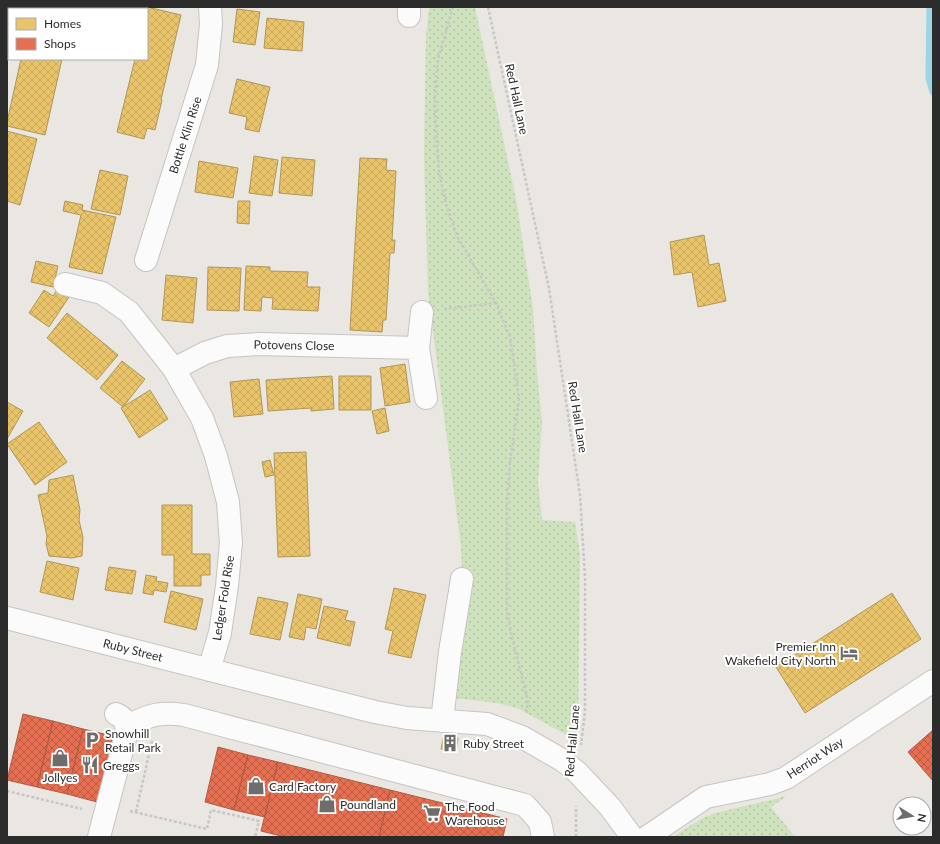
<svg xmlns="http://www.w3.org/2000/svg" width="940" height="844" font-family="Lato,sans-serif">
  <defs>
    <pattern id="grass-dots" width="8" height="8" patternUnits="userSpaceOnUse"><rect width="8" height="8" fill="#cee3bd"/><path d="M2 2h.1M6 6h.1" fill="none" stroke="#b1c3a3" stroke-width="1.8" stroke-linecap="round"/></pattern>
    <pattern id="homes-cross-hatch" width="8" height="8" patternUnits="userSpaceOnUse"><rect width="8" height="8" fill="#e9c46a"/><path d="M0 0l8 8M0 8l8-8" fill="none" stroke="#c8a95c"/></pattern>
    <pattern id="shops-cross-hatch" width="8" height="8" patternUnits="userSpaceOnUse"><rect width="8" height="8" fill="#e76f51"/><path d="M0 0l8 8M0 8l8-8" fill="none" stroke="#bb5b43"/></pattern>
  </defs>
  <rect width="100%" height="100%" fill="#eae6e2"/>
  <!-- grass -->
  <path fill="url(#grass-dots)" d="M429 7H475L516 199 533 308 537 372 542 422 538 482 542 520 575 522 580 554 578 741 517 708 496 703 445 697 462 579 461 547 428 293 424 155 426 37Z
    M787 796 771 807 795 837H677L675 835 703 818 715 813Z"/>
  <!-- homes -->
  <path fill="url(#homes-cross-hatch)" stroke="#b09657" d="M36 7H68V9H36Z
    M147 7 181 15 161 100H162L155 130 147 128 144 139 117 132 135 59H147Z
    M237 9 260 12 255 45 233 42Z
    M267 18 304 22 302 51 264 48Z
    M21 59H62L45 135 7 126V122Z
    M237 79 270 87 259 132 245 129 247 117 229 113Z
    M7 131 37 139 20 205 7 201Z
    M254 156 278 160 272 196 249 193Z
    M282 157 315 160 312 196 279 193Z
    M360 158 387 159 386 170 396 171 392 240H395L394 253H390L386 320H383L382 332 350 330Z
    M199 161 238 168 233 198 195 192Z
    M100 170 128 176 120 215 91 209Z
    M65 201 83 205 82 210 116 217 102 274 69 267 81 215 63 211Z
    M238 201H250L249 224 237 223Z
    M704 235 709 265 719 263 726 301 698 307 692 272 674 275 670 242Z
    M36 261 58 266 53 287 31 282Z
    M246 266 270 267V271L308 272 307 287H320L318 311 272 309 273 298 262 297 261 311 244 310Z
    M208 267 241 268 239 311 207 310Z
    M166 275 197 278 193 323 162 320Z
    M44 290 53 296 57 290 69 297 49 327 29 313Z
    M67 313 118 355 97 380 47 338Z
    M122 361 145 379 123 407 100 388Z
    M405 364 410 402 385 406 380 368Z
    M332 376 334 409 311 411V408L268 411 266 380Z
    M339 376H371V410H339Z
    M259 379 263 414 234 417 230 382Z
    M150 390 168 419 139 438 121 408Z
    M7 402 23 411 7 439Z
    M385 408 389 431 377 434 372 411Z
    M39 422 67 462 35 485 7 444Z
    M306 452 310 556 278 557 274 453Z
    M270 460 274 475 265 477 262 462Z
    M73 475 80 510 79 520 83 537 82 556 72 558 49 556 46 544 47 536 38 495 48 493 49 480Z
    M162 505H192V554H210V575H201V586H174V555H162Z
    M47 561 79 568 73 600 40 592Z
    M109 567 136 571 132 594 105 590Z
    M146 575 157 577 156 581 168 583 166 592 154 590 153 595 143 593Z
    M394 588 426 595 411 658 388 653 393 631 385 629Z
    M171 591 203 599 196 630 164 622Z
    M892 593 921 639 805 713 776 667Z
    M298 594 322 599 316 629 306 627 304 640 289 637Z
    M258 597 288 603 280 640 250 634Z
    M324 606 348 611 345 620 355 622 350 646 317 638Z
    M444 735 458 738 456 752 441 749Z"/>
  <!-- shops -->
  <path fill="url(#shops-cross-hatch)" stroke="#af5b46" d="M23 714 53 721 37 787 7 780Z
    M53 721 83 729 67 794 37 787Z
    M83 729 113 736 97 802 67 794Z
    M933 730V781L908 752Z
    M218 747 248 755 234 810 205 802Z
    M248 755 278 762 265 817 234 810Z
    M278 762 390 790 379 837H285L261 831Z
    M390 790 507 819 503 837H379Z"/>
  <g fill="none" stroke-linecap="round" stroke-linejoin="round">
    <!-- stream -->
    <path stroke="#9bd5e6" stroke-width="7" d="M930 7 929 78 933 92"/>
    <!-- minor casing -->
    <g stroke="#c6c4c4" stroke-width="24">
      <path id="minor" d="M409 7V16
        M146 260 207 65 211 24 210 7
        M65 284 102 293 129 312 174 369 202 418 216 456 228 502 231 543 227 586 220 633 209 670
        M422 312 418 348 426 398
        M174 369 205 353 227 346 259 344 418 348
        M7 618 375 712 407 718 487 724 522 737 562 760 577 772 610 807 632 837
        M442 721 450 652 462 579
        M126 726C149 716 158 711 184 715L525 805 540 822 543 837
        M99 837 127 731C125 721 125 718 116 714
        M647 837 706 797 770 784 786 778 933 681"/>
    </g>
    <!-- path -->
    <path stroke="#c7c7c6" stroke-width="2.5" stroke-dasharray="3 2" stroke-linecap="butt" d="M453 7 438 59 435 97 436 130 439 172 446 204 457 236 496 303 510 337 515 370 519 400 510 462 507 503V611L511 633 528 702 526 714
      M488 7 549 288 580 495 585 577V712L581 745
      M444 309 496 303
      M7 791 82 809
      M130 811 207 829 211 810 259 821 255 837
      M136 812 152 741
      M576 837V806"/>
    <!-- minor -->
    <use href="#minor" stroke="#fcfbfb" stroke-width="22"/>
  </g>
  <!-- icons -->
  <defs>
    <g id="hotel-bare" transform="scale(1.38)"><path d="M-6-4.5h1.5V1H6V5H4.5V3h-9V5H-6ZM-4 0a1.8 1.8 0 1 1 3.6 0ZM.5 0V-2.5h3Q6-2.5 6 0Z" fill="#6e6d6c" stroke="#fff" stroke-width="2.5" paint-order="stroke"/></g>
    <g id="parking-bare" transform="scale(1.38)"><path d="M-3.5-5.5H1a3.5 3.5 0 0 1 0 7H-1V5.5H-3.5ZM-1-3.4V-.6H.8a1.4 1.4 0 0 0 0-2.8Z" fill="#6e6d6c" stroke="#fff" stroke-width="2.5" paint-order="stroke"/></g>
    <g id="building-bare" transform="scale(1.38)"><path d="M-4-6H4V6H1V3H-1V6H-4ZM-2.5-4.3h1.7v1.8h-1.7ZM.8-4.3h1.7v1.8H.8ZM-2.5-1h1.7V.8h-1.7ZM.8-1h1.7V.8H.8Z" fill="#6e6d6c" stroke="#fff" stroke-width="2.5" paint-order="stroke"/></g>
    <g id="shop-bare" transform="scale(1.38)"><path d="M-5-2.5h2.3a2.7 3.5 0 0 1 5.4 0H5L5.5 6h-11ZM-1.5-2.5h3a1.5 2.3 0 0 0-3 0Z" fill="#6e6d6c" stroke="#fff" stroke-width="2.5" paint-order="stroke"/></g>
    <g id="restaurant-bare" transform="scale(1.38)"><path d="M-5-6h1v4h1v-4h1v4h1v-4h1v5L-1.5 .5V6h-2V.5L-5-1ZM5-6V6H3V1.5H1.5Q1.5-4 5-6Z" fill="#6e6d6c" stroke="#fff" stroke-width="2.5" paint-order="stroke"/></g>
    <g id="supermarket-bare" transform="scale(1.38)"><path d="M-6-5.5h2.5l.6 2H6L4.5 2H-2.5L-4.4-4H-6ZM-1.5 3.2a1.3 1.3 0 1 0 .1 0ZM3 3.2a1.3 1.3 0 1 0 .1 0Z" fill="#6e6d6c" stroke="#fff" stroke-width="2.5" paint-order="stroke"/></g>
  </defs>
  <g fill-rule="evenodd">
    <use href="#hotel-bare" x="849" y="653"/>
    <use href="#parking-bare" x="92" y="740"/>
    <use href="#building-bare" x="450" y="743"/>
    <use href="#shop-bare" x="60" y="758"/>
    <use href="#restaurant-bare" x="90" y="765"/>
    <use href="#shop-bare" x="256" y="786"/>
    <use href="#shop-bare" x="327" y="804"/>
    <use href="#supermarket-bare" x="432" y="813"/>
  </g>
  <g text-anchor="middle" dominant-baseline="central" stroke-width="4" stroke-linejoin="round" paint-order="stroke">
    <!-- street labels -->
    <g font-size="12" fill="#2c2c2c" stroke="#fff">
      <text transform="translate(517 99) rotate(78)">Red Hall Lane</text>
      <text transform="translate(185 135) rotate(-72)">Bottle Klin Rise</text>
      <text transform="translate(294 345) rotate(1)">Potovens Close</text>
      <text transform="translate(578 417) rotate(81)">Red Hall Lane</text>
      <text transform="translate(223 598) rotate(-81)">Ledger Fold Rise</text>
      <text transform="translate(133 650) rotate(14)">Ruby Street</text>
      <text transform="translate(572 741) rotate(-85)">Red Hall Lane</text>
      <text transform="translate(815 758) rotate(-33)">Herriot Way</text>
    </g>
    <!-- poi labels -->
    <g font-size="12" fill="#2c2c2c" stroke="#fff" text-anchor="start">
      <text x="836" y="646" text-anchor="end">Premier Inn<tspan x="836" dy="14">Wakefield City North</tspan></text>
      <text x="105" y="733">Snowhill<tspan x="105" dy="14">Retail Park</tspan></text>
      <text x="463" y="743">Ruby Street</text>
      <text x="103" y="765">Greggs</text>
      <text x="60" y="777" text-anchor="middle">Jollyes</text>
      <text x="269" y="786">Card Factory</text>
      <text x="340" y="804">Poundland</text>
      <text x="445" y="806">The Food<tspan x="445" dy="14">Warehouse</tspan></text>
    </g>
  </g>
  <!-- border -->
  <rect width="940" height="844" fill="none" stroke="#2c2c2c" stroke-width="16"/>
  <!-- legend -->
  <rect x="8" y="8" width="140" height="52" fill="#ffffff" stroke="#ababab"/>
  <rect x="16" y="18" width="20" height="12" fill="#e9c46a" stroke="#ababab"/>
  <text x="44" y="28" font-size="12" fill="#2c2c2c">Homes</text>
  <rect x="16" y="38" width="20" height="12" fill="#e76f51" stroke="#ababab"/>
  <text x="44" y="48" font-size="12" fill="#2c2c2c">Shops</text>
  <!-- north arrow -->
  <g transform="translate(912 816) rotate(101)"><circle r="19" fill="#ffffff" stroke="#ababab"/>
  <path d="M0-3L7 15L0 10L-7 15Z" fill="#6e6d6c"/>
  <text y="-6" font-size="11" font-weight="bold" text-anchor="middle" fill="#2c2c2c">N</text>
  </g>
</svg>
